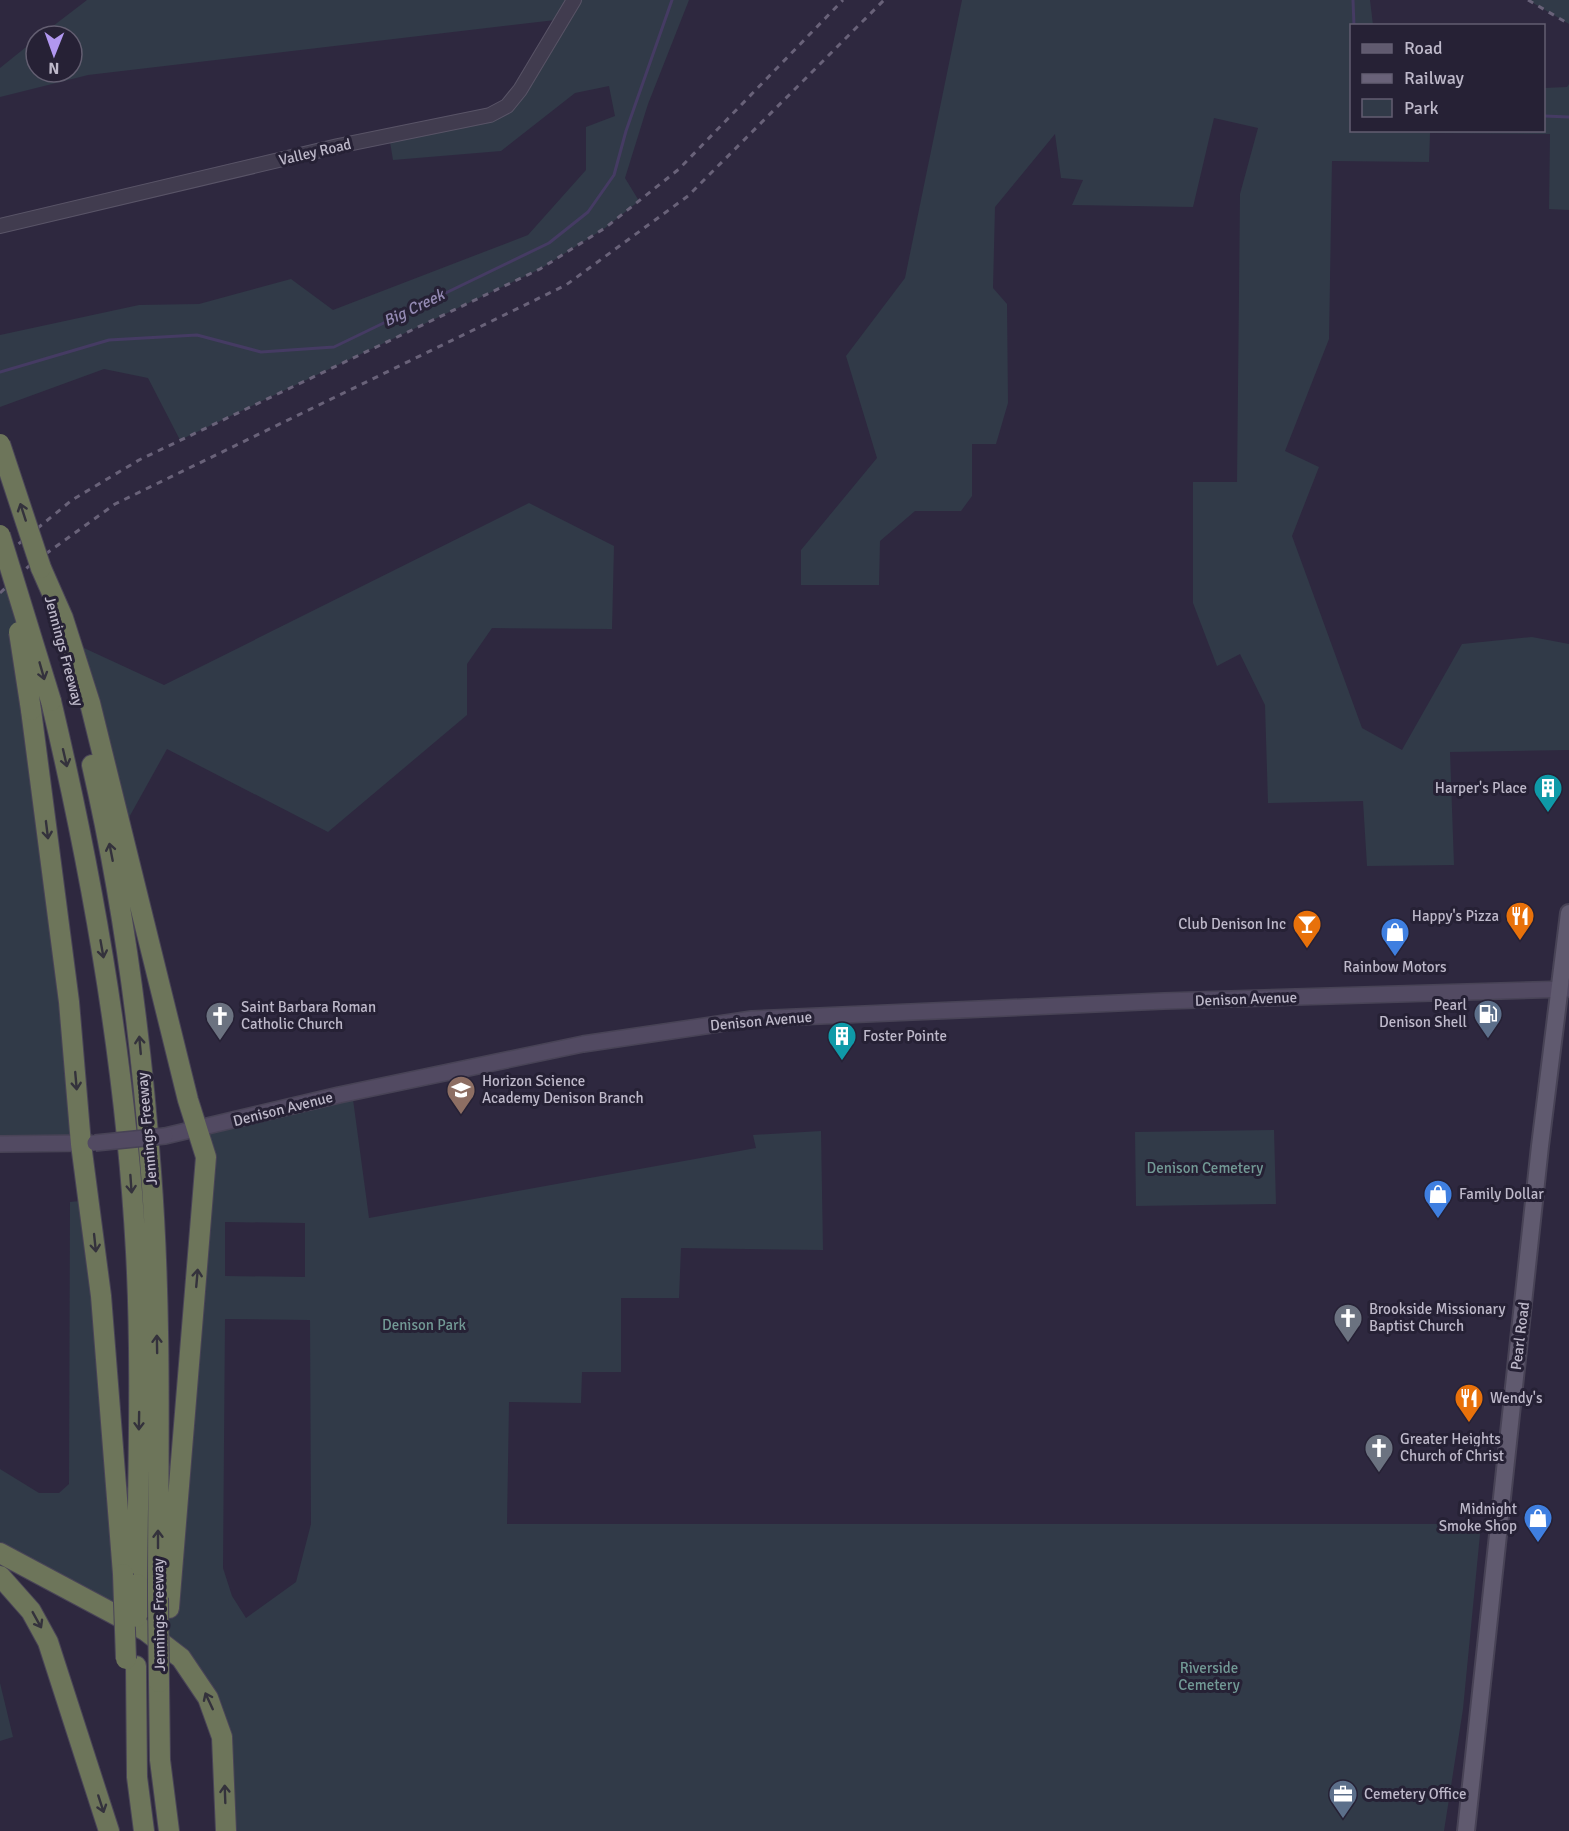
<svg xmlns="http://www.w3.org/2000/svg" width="1569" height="1831" font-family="Signika,sans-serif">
  <rect width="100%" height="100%" fill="#2e283f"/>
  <!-- green -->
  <path fill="#313a48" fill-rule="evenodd" d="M87 0H689L648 104 625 178 639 201 605 228 540 269 180 440 148 378 104 369 0 407V335L139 305 199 304 291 279 333 310 528 235 586 170V127L615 116 609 86 575 93 501 151 393 160 389 136 507 106 564 19 88 75 0 97V68L36 39V72H72V36H40Z
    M962 0H1370L1373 25 1352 26V130H1544V88L1567 87 1569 84V210L1549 209 1550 134 1430 133 1429 162 1332 161 1329 339 1285 451 1319 467 1292 536 1362 728 1402 750 1462 644 1532 637 1569 644V750L1450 752 1454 865 1367 866 1363 801 1268 803 1265 705 1240 654 1217 666 1193 603V482H1237L1240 194 1258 128 1214 118 1193 207 1072 205 1083 180 1061 178 1055 134 995 207 993 288 1007 304 1008 403 996 444H972V496L961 511H915L880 541 879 585H801V550L877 458 846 356 905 278Z
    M1528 0H1569V24Z
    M529 503 614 546 612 629 492 628 467 664V715L328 832 167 749 122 830 71 642 164 685Z
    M8 582 23 646 81 1144H0V592Z
    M352 1092 369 1218 756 1148 753 1135 821 1131 823 1250 681 1248 679 1298H621V1372H582L581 1403 509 1402 507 1524H1481L1463 1709 1444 1831H226L222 1737 165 1639 169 1608 199 1130ZM225 1222 305 1223V1277L225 1276ZM225 1319 310 1320 311 1524 296 1582 246 1618 232 1596 223 1568Z
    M1274 1130 1276 1204 1136 1206 1135 1132Z
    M89 1200 124 1619 0 1553V1469L39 1493H59L69 1484 70 1202Z
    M0 1683 13 1737 0 1741Z"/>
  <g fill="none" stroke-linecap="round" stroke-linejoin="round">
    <!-- stream -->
    <path stroke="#453b63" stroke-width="3" d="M1353 0 1354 26
      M1544 116 1569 117
      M0 372 109 340 197 335 261 352 334 347 549 243 588 212 614 175 626 131 672 0"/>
    <!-- tertiary casing -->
    <g stroke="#595467" stroke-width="16">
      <path id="tertiary" d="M0 226 338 146 490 115 507 106 520 90 574 0"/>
    </g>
    <!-- secondary casing -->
    <g stroke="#484356" stroke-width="18">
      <path id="secondary" d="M165 1136 339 1095 583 1044 752 1019 1164 1001 1569 989
        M0 1144 90 1143"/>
    </g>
    <!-- primary casing -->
    <g stroke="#484356" stroke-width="20">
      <path id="primary" d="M1466 1831 1540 1146 1569 913"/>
    </g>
    <!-- motorway casing -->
    <g stroke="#494457" stroke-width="22">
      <path id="motorway" d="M41 568 63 618 90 703 188 1100 206 1157 169 1608
        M51 701C94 882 126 1066 136 1252 142 1363 138 1473 137 1584
        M31 710 69 1002 81 1144 101 1296 123 1574
        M92 765C123 900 141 1035 151 1172 162 1314 158 1456 158 1598
        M0 1553 146 1631 181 1658 208 1698 222 1737 226 1831
        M0 1576 31 1611 48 1642 109 1831
        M136 1666 137 1777 144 1831
        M159 1682 160 1760 169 1831"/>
    </g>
    <!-- tertiary -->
    <use href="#tertiary" stroke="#413c4f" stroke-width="14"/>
    <!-- secondary -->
    <use href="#secondary" stroke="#524a62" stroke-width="15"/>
    <!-- primary -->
    <use href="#primary" stroke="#605a6f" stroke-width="16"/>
    <!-- motorway -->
    <use href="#motorway" stroke="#6d755a" stroke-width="20"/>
    <!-- rail -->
    <path stroke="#696279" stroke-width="3" stroke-dasharray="6 6" stroke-linecap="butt" d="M1528 0 1569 24
      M0 559 72 500 139 460 540 269 605 228 679 169 843 0
      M0 593 29 566 115 504 566 285 688 196 884 0"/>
    <!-- secondary-bridge casing -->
    <g stroke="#484356" stroke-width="18" stroke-linecap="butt">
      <path id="secondary-bridge" d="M95 1143 165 1136"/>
    </g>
    <!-- motorway-bridge casing -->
    <g stroke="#494457" stroke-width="22" stroke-linecap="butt">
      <path id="motorway-bridge" d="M0 444 41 568
        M0 535 51 701
        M19 632 31 710
        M123 1574 126 1659
        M158 1598 159 1682
        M137 1617V1584"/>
    </g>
    <!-- secondary-bridge -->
    <use href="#secondary-bridge" stroke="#524a62" stroke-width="15"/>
    <!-- motorway-bridge -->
    <use href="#motorway-bridge" stroke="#6d755a" stroke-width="20"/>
  </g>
  <!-- one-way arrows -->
  <defs><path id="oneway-shaft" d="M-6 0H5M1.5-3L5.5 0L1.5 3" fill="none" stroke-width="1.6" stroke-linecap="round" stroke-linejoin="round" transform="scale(1.5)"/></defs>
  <g stroke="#34323c">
    <use href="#oneway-shaft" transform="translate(23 512) rotate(-108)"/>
    <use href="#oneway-shaft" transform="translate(42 671) rotate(74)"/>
    <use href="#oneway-shaft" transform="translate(65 758) rotate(77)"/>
    <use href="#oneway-shaft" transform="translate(47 830) rotate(83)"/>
    <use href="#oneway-shaft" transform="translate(111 852) rotate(-101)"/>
    <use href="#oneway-shaft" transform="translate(102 949) rotate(80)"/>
    <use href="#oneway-shaft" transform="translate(140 1045) rotate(-95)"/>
    <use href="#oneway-shaft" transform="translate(76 1081) rotate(85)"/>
    <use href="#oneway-shaft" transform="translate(131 1184) rotate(86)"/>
    <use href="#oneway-shaft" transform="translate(95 1243) rotate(84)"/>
    <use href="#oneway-shaft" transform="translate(197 1278) rotate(-85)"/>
    <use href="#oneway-shaft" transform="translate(157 1344) rotate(-91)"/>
    <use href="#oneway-shaft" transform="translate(139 1421) rotate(91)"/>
    <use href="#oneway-shaft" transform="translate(158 1539) rotate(-90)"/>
    <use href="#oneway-shaft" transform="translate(37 1620) rotate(61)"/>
    <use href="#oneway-shaft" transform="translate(209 1701) rotate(-115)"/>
    <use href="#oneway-shaft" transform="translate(225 1794) rotate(-92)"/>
    <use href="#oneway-shaft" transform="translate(101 1804) rotate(72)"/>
  </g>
  <!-- icons -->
  <defs>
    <g id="building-pin" transform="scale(1.5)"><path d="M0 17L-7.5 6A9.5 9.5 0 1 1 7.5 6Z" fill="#0f9aa8" stroke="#262135"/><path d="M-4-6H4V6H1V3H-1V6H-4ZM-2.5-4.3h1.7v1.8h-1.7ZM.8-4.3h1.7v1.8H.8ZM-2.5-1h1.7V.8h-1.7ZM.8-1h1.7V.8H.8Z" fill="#fff"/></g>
    <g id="restaurant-pin" transform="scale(1.5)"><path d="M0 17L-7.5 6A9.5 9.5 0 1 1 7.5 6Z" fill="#e8710a" stroke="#262135"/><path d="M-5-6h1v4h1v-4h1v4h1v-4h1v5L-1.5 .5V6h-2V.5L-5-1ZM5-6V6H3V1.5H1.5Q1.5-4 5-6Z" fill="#fff"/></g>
    <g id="bar-pin" transform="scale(1.5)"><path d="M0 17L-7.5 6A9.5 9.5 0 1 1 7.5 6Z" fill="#e8710a" stroke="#262135"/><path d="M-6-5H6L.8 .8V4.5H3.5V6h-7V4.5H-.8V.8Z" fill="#fff"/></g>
    <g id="shop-pin" transform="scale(1.5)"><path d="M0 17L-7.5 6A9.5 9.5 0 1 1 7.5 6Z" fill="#3f7fe0" stroke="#262135"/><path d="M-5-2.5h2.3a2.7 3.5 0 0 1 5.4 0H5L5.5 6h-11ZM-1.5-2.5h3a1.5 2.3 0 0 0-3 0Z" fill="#fff"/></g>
    <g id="fuel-pin" transform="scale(1.5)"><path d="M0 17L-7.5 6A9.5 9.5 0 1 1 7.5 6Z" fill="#5c6f8a" stroke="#262135"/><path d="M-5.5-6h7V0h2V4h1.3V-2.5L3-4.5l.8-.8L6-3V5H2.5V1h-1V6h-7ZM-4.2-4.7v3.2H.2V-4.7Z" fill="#fff"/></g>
    <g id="church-pin" transform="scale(1.5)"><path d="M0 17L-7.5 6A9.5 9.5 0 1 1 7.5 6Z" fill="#6b7280" stroke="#262135"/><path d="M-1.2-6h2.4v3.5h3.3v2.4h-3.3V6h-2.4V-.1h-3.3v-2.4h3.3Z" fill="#fff"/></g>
    <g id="school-pin" transform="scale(1.5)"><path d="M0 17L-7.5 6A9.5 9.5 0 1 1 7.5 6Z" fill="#8d6e63" stroke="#262135"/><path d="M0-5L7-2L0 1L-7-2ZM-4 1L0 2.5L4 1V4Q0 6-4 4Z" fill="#fff"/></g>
    <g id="office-pin" transform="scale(1.5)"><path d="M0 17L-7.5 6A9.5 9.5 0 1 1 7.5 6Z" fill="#5c6f8a" stroke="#262135"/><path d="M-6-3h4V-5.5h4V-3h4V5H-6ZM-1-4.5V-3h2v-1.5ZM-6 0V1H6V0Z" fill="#fff"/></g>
  </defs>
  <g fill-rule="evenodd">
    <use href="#building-pin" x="1548" y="788"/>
    <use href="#restaurant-pin" x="1520" y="916"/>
    <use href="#bar-pin" x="1307" y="924"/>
    <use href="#shop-pin" x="1395" y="932"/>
    <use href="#fuel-pin" x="1488" y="1014"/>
    <use href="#church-pin" x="220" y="1016"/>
    <use href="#building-pin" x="842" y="1036"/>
    <use href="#school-pin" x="461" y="1090"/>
    <use href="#shop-pin" x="1438" y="1194"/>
    <use href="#church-pin" x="1348" y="1318"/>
    <use href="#restaurant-pin" x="1469" y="1398"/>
    <use href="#church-pin" x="1379" y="1448"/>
    <use href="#shop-pin" x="1538" y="1518"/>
    <use href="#office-pin" x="1343" y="1794"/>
  </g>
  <g text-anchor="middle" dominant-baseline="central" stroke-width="6" stroke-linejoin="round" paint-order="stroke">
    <!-- street labels -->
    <g font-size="15" fill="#beb9ca" stroke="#262135">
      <text transform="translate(315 152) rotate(-13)">Valley Road</text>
      <text transform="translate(64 651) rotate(75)">Jennings Freeway</text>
      <text transform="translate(1246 999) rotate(-2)">Denison Avenue</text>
      <text transform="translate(761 1021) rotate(-5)">Denison Avenue</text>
      <text transform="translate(283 1109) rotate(-14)">Denison Avenue</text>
      <text transform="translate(147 1129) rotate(-95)">Jennings Freeway</text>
      <text transform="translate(1520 1336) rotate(-83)">Pearl Road</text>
      <text transform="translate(159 1615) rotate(-91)">Jennings Freeway</text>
    </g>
    <!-- poi labels -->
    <g font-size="15" fill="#beb9ca" stroke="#262135" text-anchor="start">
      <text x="1527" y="788" text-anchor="end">Harper's Place</text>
      <text x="1499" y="916" text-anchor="end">Happy's Pizza</text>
      <text x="1286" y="924" text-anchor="end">Club Denison Inc</text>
      <text x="1395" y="967" text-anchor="middle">Rainbow Motors</text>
      <text x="1467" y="1005" text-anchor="end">Pearl<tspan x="1467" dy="17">Denison Shell</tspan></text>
      <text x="241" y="1007">Saint Barbara Roman<tspan x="241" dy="17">Catholic Church</tspan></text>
      <text x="863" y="1036">Foster Pointe</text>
      <text x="482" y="1081">Horizon Science<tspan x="482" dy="17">Academy Denison Branch</tspan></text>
      <text x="1459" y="1194">Family Dollar</text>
      <text x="1369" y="1309">Brookside Missionary<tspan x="1369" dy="17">Baptist Church</tspan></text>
      <text x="1490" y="1398">Wendy's</text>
      <text x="1400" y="1439">Greater Heights<tspan x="1400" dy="17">Church of Christ</tspan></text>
      <text x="1517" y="1509" text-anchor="end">Midnight<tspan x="1517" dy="17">Smoke Shop</tspan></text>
      <text x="1364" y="1794">Cemetery Office</text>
    </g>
    <!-- park labels -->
    <g font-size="15" fill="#729995" stroke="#262135">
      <text x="1205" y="1168">Denison Cemetery</text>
      <text x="424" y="1325">Denison Park</text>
      <text x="1209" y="1668">Riverside<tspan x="1209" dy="17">Cemetery</tspan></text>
    </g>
    <!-- water labels -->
    <g font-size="16" font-style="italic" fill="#948ab3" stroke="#262135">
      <text transform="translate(414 308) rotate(-26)">Big Creek</text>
    </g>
  </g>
  <!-- legend -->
  <rect x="1350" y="24" width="195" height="108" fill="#262135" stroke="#635e71" stroke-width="1.5"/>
  <rect x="1362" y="44" width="30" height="9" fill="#605a6f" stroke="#635e71" stroke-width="1.5"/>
  <text x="1404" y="54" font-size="18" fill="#beb9ca">Road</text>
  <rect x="1362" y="74" width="30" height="9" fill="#696279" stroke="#635e71" stroke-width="1.5"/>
  <text x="1404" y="84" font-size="18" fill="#beb9ca">Railway</text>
  <rect x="1362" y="99" width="30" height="18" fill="#313a48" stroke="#635e71" stroke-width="1.5"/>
  <text x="1404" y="114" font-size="18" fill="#beb9ca">Park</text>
  <!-- north arrow -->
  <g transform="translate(54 54) rotate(181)"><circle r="28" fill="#262135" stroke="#635e71" stroke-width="1.5"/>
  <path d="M0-4.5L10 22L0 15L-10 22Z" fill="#b197f0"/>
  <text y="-9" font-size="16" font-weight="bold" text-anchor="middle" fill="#beb9ca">N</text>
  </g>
</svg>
